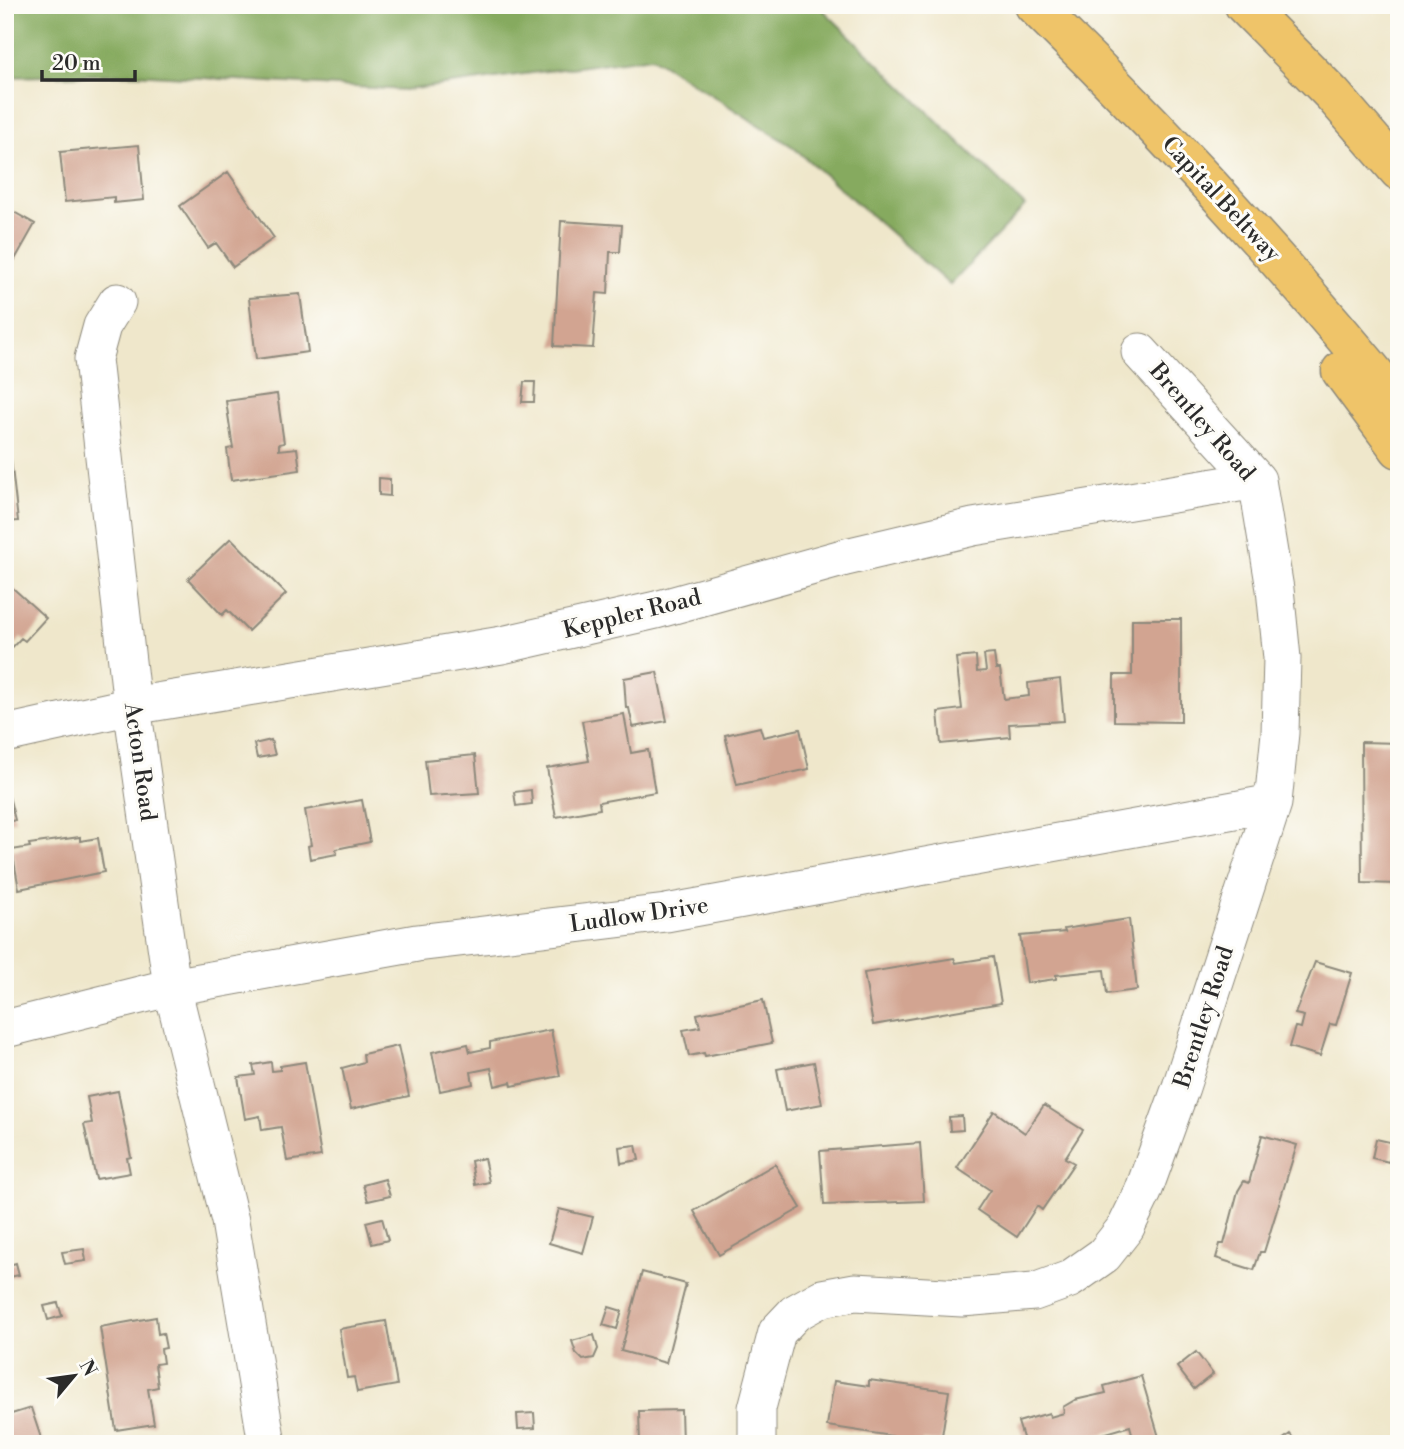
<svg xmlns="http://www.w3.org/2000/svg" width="1404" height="1449" font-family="'Libre Bodoni',serif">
  <rect width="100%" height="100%" fill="#fdfcf7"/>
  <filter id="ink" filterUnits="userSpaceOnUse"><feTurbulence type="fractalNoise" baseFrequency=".0143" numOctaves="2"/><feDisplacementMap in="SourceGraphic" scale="14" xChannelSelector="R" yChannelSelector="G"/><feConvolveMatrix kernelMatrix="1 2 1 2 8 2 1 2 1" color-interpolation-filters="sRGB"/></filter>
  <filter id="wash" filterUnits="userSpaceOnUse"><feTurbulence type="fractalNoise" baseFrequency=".00686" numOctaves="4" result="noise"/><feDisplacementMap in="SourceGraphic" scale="28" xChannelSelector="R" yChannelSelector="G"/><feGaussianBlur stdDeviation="1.57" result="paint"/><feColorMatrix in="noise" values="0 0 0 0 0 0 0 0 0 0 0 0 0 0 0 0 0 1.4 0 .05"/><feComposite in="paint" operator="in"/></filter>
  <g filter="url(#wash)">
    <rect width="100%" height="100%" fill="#efe7cb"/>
    <!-- forest -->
    <path fill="#86aa5f" stroke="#586a45" stroke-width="2" d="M5 5H818L1025 206 950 285 793 147 652 57 406 90 134 74 5 77Z"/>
    <g id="blocks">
      <!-- building -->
      <path fill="#d2a491" d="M139 145 144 200 114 203V197L65 202 60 152Z
        M228 172 274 238 233 267 216 243 208 248 180 206Z
        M5 207 35 224 5 277Z
        M561 221 622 225 620 252H610L608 294 597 293 593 348 554 346Z
        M300 294 308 352 256 359 249 298Z
        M524 382H535L534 402H522Z
        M277 394 284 443 279 444V450L297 448 300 470 231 480 227 449 233 448 226 401Z
        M5 450H10L18 521 5 522Z
        M379 478 390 479V496L379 495Z
        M231 538 286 594 248 631 227 610 222 615 188 579Z
        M5 581 46 618 25 641 21 638 5 655Z
        M1132 619H1181V722L1114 721V675H1132Z
        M994 654 996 669H1000L1004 699 1029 696 1028 683 1060 679 1064 721 1009 724 1010 737 941 744 938 712 962 709 956 658 976 656 977 672 986 671 984 655Z
        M657 672 667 721 633 727 629 708H626L624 678Z
        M624 714 631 753 648 750 655 792 599 802 600 809 556 817 547 768 589 761 582 721Z
        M760 727 763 737 800 729 809 769 737 785 725 735Z
        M271 740 275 755 257 758 254 744Z
        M1361 742 1399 743V884L1362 883Z
        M475 755 479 793 429 796 425 760Z
        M531 790 532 804 516 806 514 792Z
        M8 792 15 820 5 823V793Z
        M362 800 370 842 336 849 337 854 310 859 308 846 311 845 305 810Z
        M80 837V841L98 838 104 872 19 889 12 850 30 847 29 844Z
        M1129 919 1137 990 1107 994 1104 970 1056 975V979L1027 983 1020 936 1065 932 1064 929Z
        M993 957 1001 1003 873 1025 864 973 954 958 956 963Z
        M1315 962 1352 973 1336 1025 1330 1024 1320 1056 1289 1047 1295 1027 1301 1028 1304 1016 1295 1014Z
        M763 1000 772 1043 705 1056 704 1053 689 1056 683 1030 700 1027 697 1014Z
        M551 1030 560 1076 512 1086 511 1082 495 1086 491 1068 471 1072 473 1084 440 1091 432 1052 468 1044 470 1052 490 1048V1042Z
        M398 1046 409 1096 351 1109 342 1068 364 1062 363 1054Z
        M271 1062 272 1071 280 1070V1066L305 1062 321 1156 287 1161 281 1127 262 1130 260 1116 245 1119 238 1077 255 1075 253 1065Z
        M814 1062 822 1104 785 1111 777 1069Z
        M118 1091 131 1157 127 1158 130 1173 96 1179 84 1124 92 1123 87 1097Z
        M1044 1105 1083 1130 1065 1158 1074 1163 1042 1210 1037 1206 1017 1237 977 1210 990 1190 957 1168 994 1111 1025 1133Z
        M962 1116 963 1130 950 1131 949 1117Z
        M1262 1135 1297 1145 1264 1252H1260L1254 1270 1216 1258 1220 1244H1224L1238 1191 1244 1181 1249 1183Z
        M1376 1139 1394 1143 1389 1162 1372 1158Z
        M920 1143 924 1201 824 1205 820 1151Z
        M636 1145 639 1160 621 1163 619 1147Z
        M484 1158 489 1182 475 1185 471 1161Z
        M775 1164 801 1208 719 1255 694 1211Z
        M385 1179 390 1196 368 1201 363 1185Z
        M559 1209 593 1217 583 1253 549 1243Z
        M382 1218 388 1240 372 1244 366 1222Z
        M84 1249 86 1261 65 1264 62 1252Z
        M16 1263 19 1275 5 1278V1266Z
        M642 1272 686 1284 666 1363 621 1351Z
        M58 1303 62 1316 48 1320 44 1306Z
        M609 1307 622 1311 617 1329 603 1325Z
        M156 1317 158 1334 163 1333 166 1348 161 1349 163 1363 155 1364 158 1387 148 1389 154 1424 116 1430 100 1327Z
        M386 1321 397 1385 357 1392 354 1377 347 1378 339 1329Z
        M594 1335 598 1349 594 1358 583 1360 576 1353 572 1341Z
        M1196 1352 1213 1374 1194 1389 1177 1367Z
        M1141 1376 1161 1444H1135L1130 1426 1069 1444H1025L1018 1422 1049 1413 1050 1417 1064 1413 1063 1407 1075 1400 1106 1393 1104 1386Z
        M869 1380 949 1391 941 1442 922 1440V1444H891L892 1436 827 1426 834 1381 869 1386Z
        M31 1408 43 1444H5V1416Z
        M681 1410 682 1444H640L639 1411Z
        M534 1413 535 1428 518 1429 517 1414Z
        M1290 1434 1298 1444H1277Z"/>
    </g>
  </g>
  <g filter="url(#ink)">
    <use href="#blocks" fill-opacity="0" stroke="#8d897b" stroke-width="2"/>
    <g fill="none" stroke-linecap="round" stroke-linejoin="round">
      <!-- minor casing -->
      <g stroke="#8d897b" stroke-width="39">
        <path id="minor" d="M117 302 102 326 93 359 132 706 172 987 230 1221 267 1444
          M5 734 132 706 502 645 656 610 846 557 973 527 1257 480
          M5 1029 172 987 417 943 666 913 1273 803
          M757 1444V1408L777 1332 795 1313 822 1298 855 1292 962 1298 1034 1292 1070 1279 1104 1255 1126 1227 1143 1192 1181 1087 1273 803 1280 733 1282 658 1275 589 1257 480 1140 352"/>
      </g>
      <!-- highway casing -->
      <g stroke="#8d897b" stroke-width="41">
        <path id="highway" d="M1034 5C1163 131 1285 263 1399 403
          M1244 5 1332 94 1399 171
          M1341 371 1399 449"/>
      </g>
      <!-- minor -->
      <use href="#minor" stroke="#fff" stroke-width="37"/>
      <!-- highway -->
      <use href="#highway" stroke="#efc469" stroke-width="38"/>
    </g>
  </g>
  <g text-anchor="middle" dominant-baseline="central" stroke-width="6" stroke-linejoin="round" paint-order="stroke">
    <!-- street labels -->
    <g font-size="23" fill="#2b2b2b" stroke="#fdfcf7">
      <text transform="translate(1221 199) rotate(47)">Capital Beltway</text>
      <text transform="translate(1202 422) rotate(49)">Brentley Road</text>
      <text transform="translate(632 614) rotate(-14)">Keppler Road</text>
      <text transform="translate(140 762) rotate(82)">Acton Road</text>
      <text transform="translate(639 915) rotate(-8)">Ludlow Drive</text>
      <text transform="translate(1204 1017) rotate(-72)">Brentley Road</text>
    </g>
  </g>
  <!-- margin -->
  <rect width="1404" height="1449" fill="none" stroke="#fdfcf7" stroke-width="28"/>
  <!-- north arrow -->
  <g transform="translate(74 1376) rotate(61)" stroke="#fdfcf7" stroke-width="5" paint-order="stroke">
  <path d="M0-5L12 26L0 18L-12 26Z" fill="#2b2b2b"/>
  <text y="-10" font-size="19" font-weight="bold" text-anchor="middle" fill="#2b2b2b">N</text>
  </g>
  <!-- scale -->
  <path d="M42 70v10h93v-10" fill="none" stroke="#2b2b2b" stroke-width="3.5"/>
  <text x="52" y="70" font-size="21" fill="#2b2b2b" stroke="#fdfcf7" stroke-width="5" paint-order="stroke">20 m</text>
</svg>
